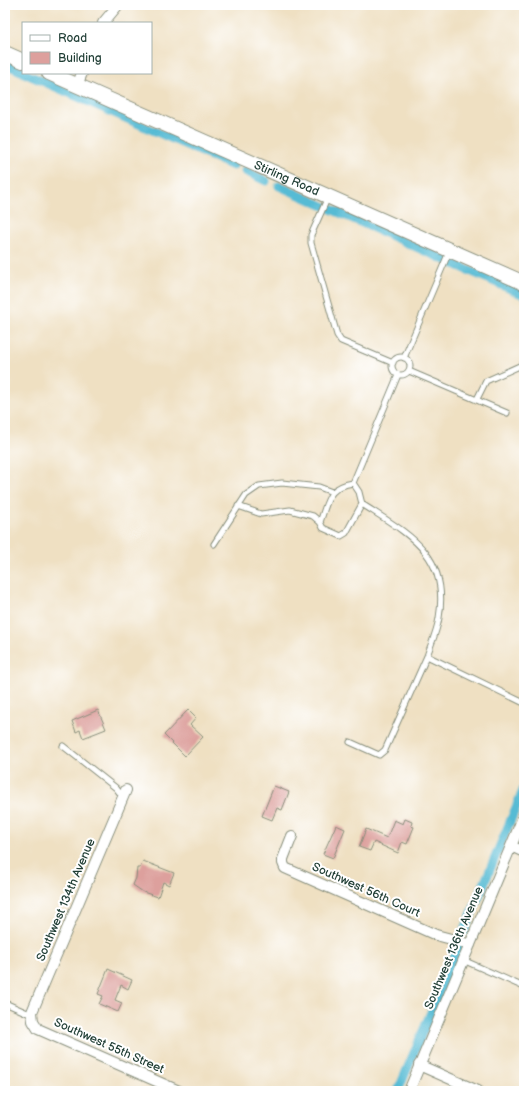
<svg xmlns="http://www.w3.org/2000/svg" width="529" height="1096" font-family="'Balsamiq Sans',sans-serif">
  <rect width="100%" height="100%" fill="#fff"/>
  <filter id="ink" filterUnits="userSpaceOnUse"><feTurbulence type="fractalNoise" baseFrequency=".025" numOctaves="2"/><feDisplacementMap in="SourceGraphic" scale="8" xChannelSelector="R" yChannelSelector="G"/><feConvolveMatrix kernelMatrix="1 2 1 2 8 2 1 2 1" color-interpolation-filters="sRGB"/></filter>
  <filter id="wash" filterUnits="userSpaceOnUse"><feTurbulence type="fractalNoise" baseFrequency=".012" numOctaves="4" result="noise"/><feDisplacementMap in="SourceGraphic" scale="16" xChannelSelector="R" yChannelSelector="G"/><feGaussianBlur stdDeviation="0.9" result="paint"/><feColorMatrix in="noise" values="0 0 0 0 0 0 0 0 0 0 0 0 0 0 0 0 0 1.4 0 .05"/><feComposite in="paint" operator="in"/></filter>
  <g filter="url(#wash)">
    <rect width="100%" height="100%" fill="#efe0c2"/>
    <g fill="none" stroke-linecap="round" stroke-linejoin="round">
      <!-- canal -->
      <path stroke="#56bbd4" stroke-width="9" d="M5 64 23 72
        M24 73 233 166
        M245 171 266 181
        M279 186 524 295
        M464 932 524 788
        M398 1091 459 945"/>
    </g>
    <g id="blocks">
      <!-- building -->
      <path fill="#dda09d" d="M98 710 106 729 83 738 80 730 76 732 72 721Z
        M188 710 196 718 190 725 203 737 185 756 164 735Z
        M274 786 289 792 282 810 277 808 272 820 262 816Z
        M405 819 412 822 411 826 414 827 407 844 402 842 398 853 374 842 370 851 359 847 366 829 387 838 394 820 403 824Z
        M336 825 345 829 333 858 323 854Z
        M143 861 174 873 169 885 163 882 158 897 143 892 133 885 136 878 137 868H140Z
        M108 969 132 980 128 989 121 985 115 1000 122 1003 118 1012 99 1004 103 996 98 994Z"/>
    </g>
  </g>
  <g filter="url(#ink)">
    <use href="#blocks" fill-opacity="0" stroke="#878e7b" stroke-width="1"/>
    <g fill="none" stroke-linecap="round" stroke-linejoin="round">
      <!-- lane casing -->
      <g stroke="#878e7b" stroke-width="7">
        <path id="lane" d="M328 197 311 235V243L337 335 341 341 393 363
          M392 366a9 9 0 1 1 18 0a9 9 0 1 1-18 0Z
          M404 358 449 252
          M409 371 507 413
          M477 399 486 381 524 364
          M353 483 359 492 362 504 346 533 341 536 323 528 320 522C328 501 327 487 353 483Z
          M353 483 398 375
          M362 504C408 534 450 554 439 618 437 631 431 644 427 656
          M238 506 261 514 290 510 313 516 320 522
          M214 544 246 495 259 486 282 483 319 487 332 492
          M350 742 379 755 385 750 427 656 524 703
          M63 746 116 788 123 797
          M463 960 524 987
          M5 1003 32 1015"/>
      </g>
      <!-- street casing -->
      <g stroke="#878e7b" stroke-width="12">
        <path id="street" d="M103 23 118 5
          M77 86 82 73
          M126 790 32 1012 33 1021 38 1029 179 1091
          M292 836 283 859V863L285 868 436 935 455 940 470 945
          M511 846 524 852
          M419 1065 478 1091
          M409 1091 524 815"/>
      </g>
      <!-- secondary casing -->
      <g stroke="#878e7b" stroke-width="16">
        <g id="secondary">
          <path d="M5 53 23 61"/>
          <path id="s1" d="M49 73 524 283"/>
        </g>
      </g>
      <!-- lane -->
      <use href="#lane" stroke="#fff" stroke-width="5"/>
      <!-- street -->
      <use href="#street" stroke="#fff" stroke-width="10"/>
      <!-- secondary -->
      <use href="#secondary" stroke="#fff" stroke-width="14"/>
    </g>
  </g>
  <g text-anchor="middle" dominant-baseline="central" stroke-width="4" stroke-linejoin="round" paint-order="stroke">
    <!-- street labels -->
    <g font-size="12" fill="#1f3d34" stroke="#fff">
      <text stroke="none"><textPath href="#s1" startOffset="260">Stirling Road</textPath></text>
      <text transform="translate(366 890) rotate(24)">Southwest 56th Court</text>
      <text transform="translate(66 900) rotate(-67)">Southwest 134th Avenue</text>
      <text transform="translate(454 948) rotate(-67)">Southwest 136th Avenue</text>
      <text transform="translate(109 1046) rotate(24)">Southwest 55th Street</text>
    </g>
  </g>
  <!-- margin -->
  <rect width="529" height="1096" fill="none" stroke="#fff" stroke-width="20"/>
  <!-- legend -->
  <rect x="22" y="22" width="130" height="52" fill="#ffffff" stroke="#a5b1ae"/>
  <rect x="30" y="35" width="20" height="6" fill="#ffffff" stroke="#a5b1ae"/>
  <text x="58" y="42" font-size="12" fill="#1f3d34">Road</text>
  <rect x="30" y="52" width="20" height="12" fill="#dda09d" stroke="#a5b1ae"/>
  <text x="58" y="62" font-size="12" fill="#1f3d34">Building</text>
</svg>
